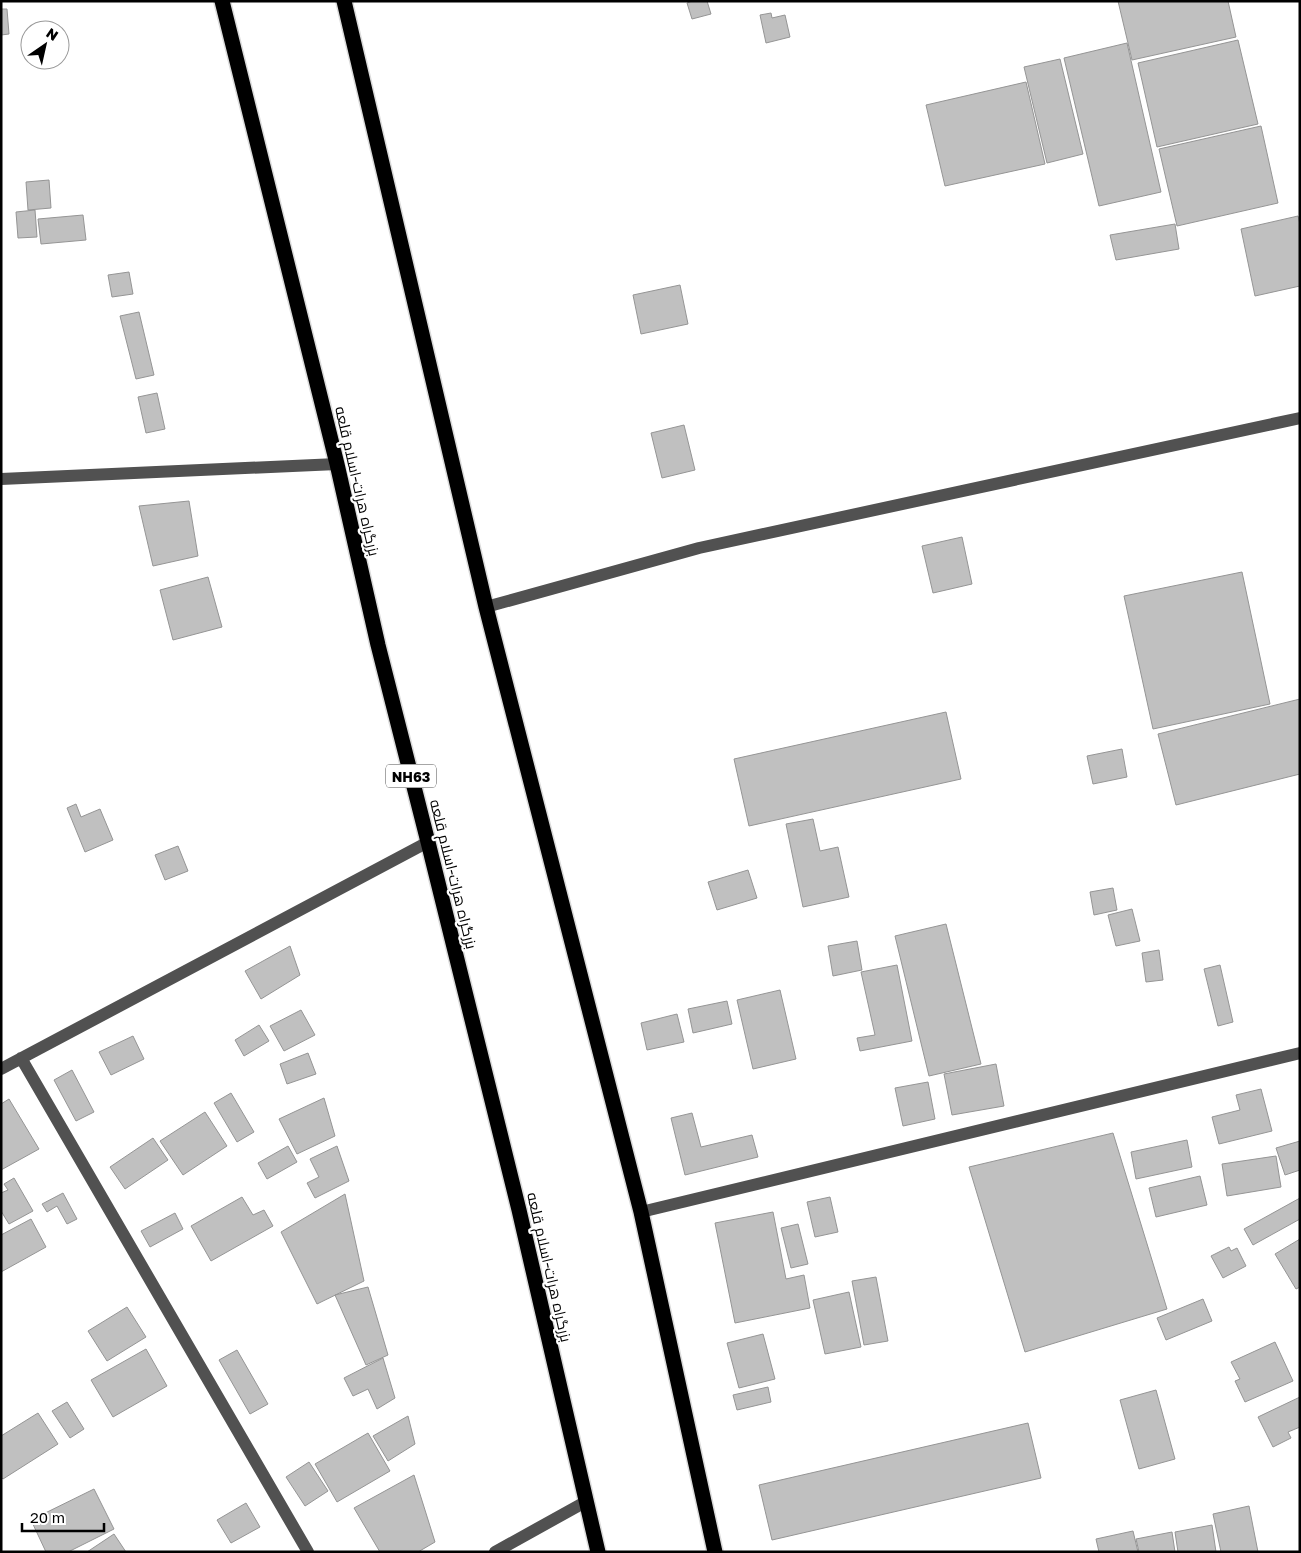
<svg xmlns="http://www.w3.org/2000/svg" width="1301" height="1553" font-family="'Golos Text',Cairo,sans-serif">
  <rect width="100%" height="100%" fill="#fff"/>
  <!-- building -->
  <path fill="#c0c0c0" stroke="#959595" d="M692 1H707L711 14 692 19 687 3Z
    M1118 1H1228L1236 37 1132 60Z
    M1 9H7L9 34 1 35Z
    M771 13 772 18 785 15 790 37 766 43 760 15Z
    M1238 40 1258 124 1157 147 1138 63Z
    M1127 43 1161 192 1099 206 1064 58Z
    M1060 59 1083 154 1047 163 1024 67Z
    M1026 82 1045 164 945 186 926 105Z
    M1261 126 1278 203 1177 226 1159 149Z
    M49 180 51 208 28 210 26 182Z
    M35 210 37 237 18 238 16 212Z
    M83 215 86 240 41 244 38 219Z
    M1298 216 1300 224V286L1255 296 1241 229Z
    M1175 224 1179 249 1116 260 1110 235Z
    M129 272 133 294 112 297 108 275Z
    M680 285 688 324 641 334 633 295Z
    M139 312 154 375 136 379 120 316Z
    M157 393 165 429 146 433 138 397Z
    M684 425 695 470 662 478 651 433Z
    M189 501 198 556 153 566 139 506Z
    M962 537 972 584 933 593 922 546Z
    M1242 572 1270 704 1153 729 1124 596Z
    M208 577 222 627 173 640 160 590Z
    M1300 699V774L1176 805 1158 734Z
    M946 712 961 779 749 826 734 759Z
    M1122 749 1127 777 1093 784 1087 756Z
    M76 804 81 817 100 809 113 840 85 852 67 808Z
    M813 819 820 851 838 847 849 897 803 907 786 824Z
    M178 846 188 871 165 880 155 855Z
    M748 870 757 898 717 910 708 882Z
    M1113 888 1117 910 1094 915 1090 892Z
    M1132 909 1140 941 1116 946 1108 915Z
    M946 924 981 1064 929 1076 895 936Z
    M857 941 862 970 833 976 828 946Z
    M290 946 300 975 261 999 245 971Z
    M1159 950 1163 980 1146 982 1142 953Z
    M897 965 912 1041 860 1051 857 1038 875 1035 861 972Z
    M1220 965 1233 1022 1218 1026 1204 969Z
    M780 990 796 1059 753 1069 737 1000Z
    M727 1001 732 1024 693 1033 688 1009Z
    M301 1010 315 1035 284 1051 270 1026Z
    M677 1014 684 1042 647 1050 641 1023Z
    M259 1025 269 1041 244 1056 235 1040Z
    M133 1036 144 1059 111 1075 99 1052Z
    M308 1053 316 1074 287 1084 280 1064Z
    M996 1064 1004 1106 952 1115 944 1074Z
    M72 1070 94 1112 76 1121 54 1080Z
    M928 1082 935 1119 903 1126 895 1088Z
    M1261 1089 1272 1131 1219 1144 1212 1117 1240 1110 1236 1095Z
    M231 1093 254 1132 237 1142 214 1103Z
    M324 1098 335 1136 297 1154 279 1119Z
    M9 1099 39 1149 1 1170V1104Z
    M205 1112 227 1146 183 1175 160 1141Z
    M692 1113 701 1147 752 1135 758 1157 685 1175 671 1118Z
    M1113 1133 1167 1309 1025 1352 969 1167Z
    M153 1138 168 1160 125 1189 110 1167Z
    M1187 1140 1192 1167 1136 1179 1131 1152Z
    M1300 1141V1170L1285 1175 1276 1148Z
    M288 1146 297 1162 267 1179 258 1163Z
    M337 1146 349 1181 315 1198 307 1183 319 1177 310 1159Z
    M1276 1156 1281 1187 1227 1196 1222 1164Z
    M1200 1176 1207 1205 1156 1217 1149 1188Z
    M14 1178 33 1211 9 1224 1 1211V1193L8 1190 4 1184Z
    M63 1193 77 1219 67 1224 57 1206 47 1212 42 1204Z
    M345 1194 364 1281 317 1304 281 1232Z
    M242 1197 253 1215 264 1210 273 1226 211 1261 191 1226Z
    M830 1197 838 1232 815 1237 807 1202Z
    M1300 1198V1219L1253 1245 1244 1229Z
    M773 1212 786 1279 804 1275 810 1308 735 1323 715 1223Z
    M175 1213 183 1229 150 1247 141 1231Z
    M31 1219 46 1247 1 1272V1235Z
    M798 1224 808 1264 791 1268 781 1228Z
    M1300 1239V1287L1296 1289 1275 1254Z
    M1229 1247 1231 1251 1237 1248 1246 1266 1223 1278 1211 1256Z
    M876 1277 888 1341 864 1345 852 1281Z
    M368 1287 388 1355 366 1365 335 1295Z
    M849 1292 861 1347 825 1354 813 1300Z
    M1203 1299 1212 1321 1166 1340 1157 1318Z
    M127 1307 146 1337 107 1361 88 1331Z
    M763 1334 775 1379 739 1388 727 1343Z
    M1275 1342 1293 1381 1245 1402 1235 1381 1240 1379 1231 1362Z
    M146 1349 167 1386 113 1417 91 1380Z
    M237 1350 268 1404 250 1414 219 1360Z
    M383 1358 395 1398 377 1409 368 1389 353 1396 344 1378Z
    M768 1387 771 1402 737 1410 733 1395Z
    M1156 1390 1175 1459 1139 1469 1120 1400Z
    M1300 1397V1427L1288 1432 1291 1438 1273 1447 1258 1417Z
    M67 1402 84 1429 70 1438 52 1411Z
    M38 1413 58 1444 3 1479 1 1477V1436Z
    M408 1416 415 1444 388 1461 373 1436Z
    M1028 1423 1041 1478 772 1540 759 1485Z
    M368 1433 390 1471 337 1502 315 1464Z
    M309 1462 328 1491 305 1506 286 1477Z
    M414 1475 435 1542 418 1552H380L354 1508Z
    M94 1489 114 1529 68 1552H46L31 1520Z
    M246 1503 260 1527 231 1543 217 1520Z
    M1249 1506 1258 1552H1221L1213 1514Z
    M1212 1525 1216 1552H1178L1175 1532Z
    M1133 1531 1138 1552H1099L1096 1539Z
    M1172 1532 1175 1552H1139L1136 1539Z
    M114 1534 126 1552H87Z"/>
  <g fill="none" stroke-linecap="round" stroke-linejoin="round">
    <!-- highway casing -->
    <g stroke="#dbdbdb" stroke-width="18">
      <path id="highway" d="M222 1 337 464 378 645 428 842 519 1210 598 1552
        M344 1 486 607 641 1212 715 1552"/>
    </g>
    <!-- minor -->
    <path stroke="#515151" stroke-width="12" d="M1 479 337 464
      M486 607 699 548 1300 418
      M21 1058 308 1552
      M1 1069 428 842
      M641 1212 1300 1053
      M495 1552 587 1501"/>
    <!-- highway -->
    <use href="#highway" stroke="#000" stroke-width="15"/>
  </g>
  <g text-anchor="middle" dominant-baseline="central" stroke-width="4.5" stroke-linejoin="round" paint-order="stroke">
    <!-- shield labels -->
    <rect fill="#fff" stroke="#4c4c4c" stroke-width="1" x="386" y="764.5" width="50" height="23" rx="4"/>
    <g font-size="14" font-weight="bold" fill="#000">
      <text x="411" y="776">NH63</text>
    </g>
    <!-- street labels -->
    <g font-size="15" fill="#000" stroke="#fff">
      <text transform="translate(358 481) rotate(77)">بزرگراه هرات-اسلام قلعه</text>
      <text transform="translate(454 874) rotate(76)">بزرگراه هرات-اسلام قلعه</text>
      <text transform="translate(550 1267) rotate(77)">بزرگراه هرات-اسلام قلعه</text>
    </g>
  </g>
  <!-- border -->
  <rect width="1301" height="1553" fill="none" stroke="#000000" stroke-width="5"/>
  <!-- north arrow -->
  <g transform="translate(45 45) rotate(34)"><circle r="24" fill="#ffffff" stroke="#999999"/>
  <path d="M0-4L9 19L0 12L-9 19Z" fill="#000000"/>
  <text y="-8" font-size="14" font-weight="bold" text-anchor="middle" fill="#000000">N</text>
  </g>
  <!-- scale -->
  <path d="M22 1523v8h82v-8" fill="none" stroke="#000000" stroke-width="2.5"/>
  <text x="30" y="1523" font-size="15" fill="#000000" stroke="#ffffff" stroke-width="4" paint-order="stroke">20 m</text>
</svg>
